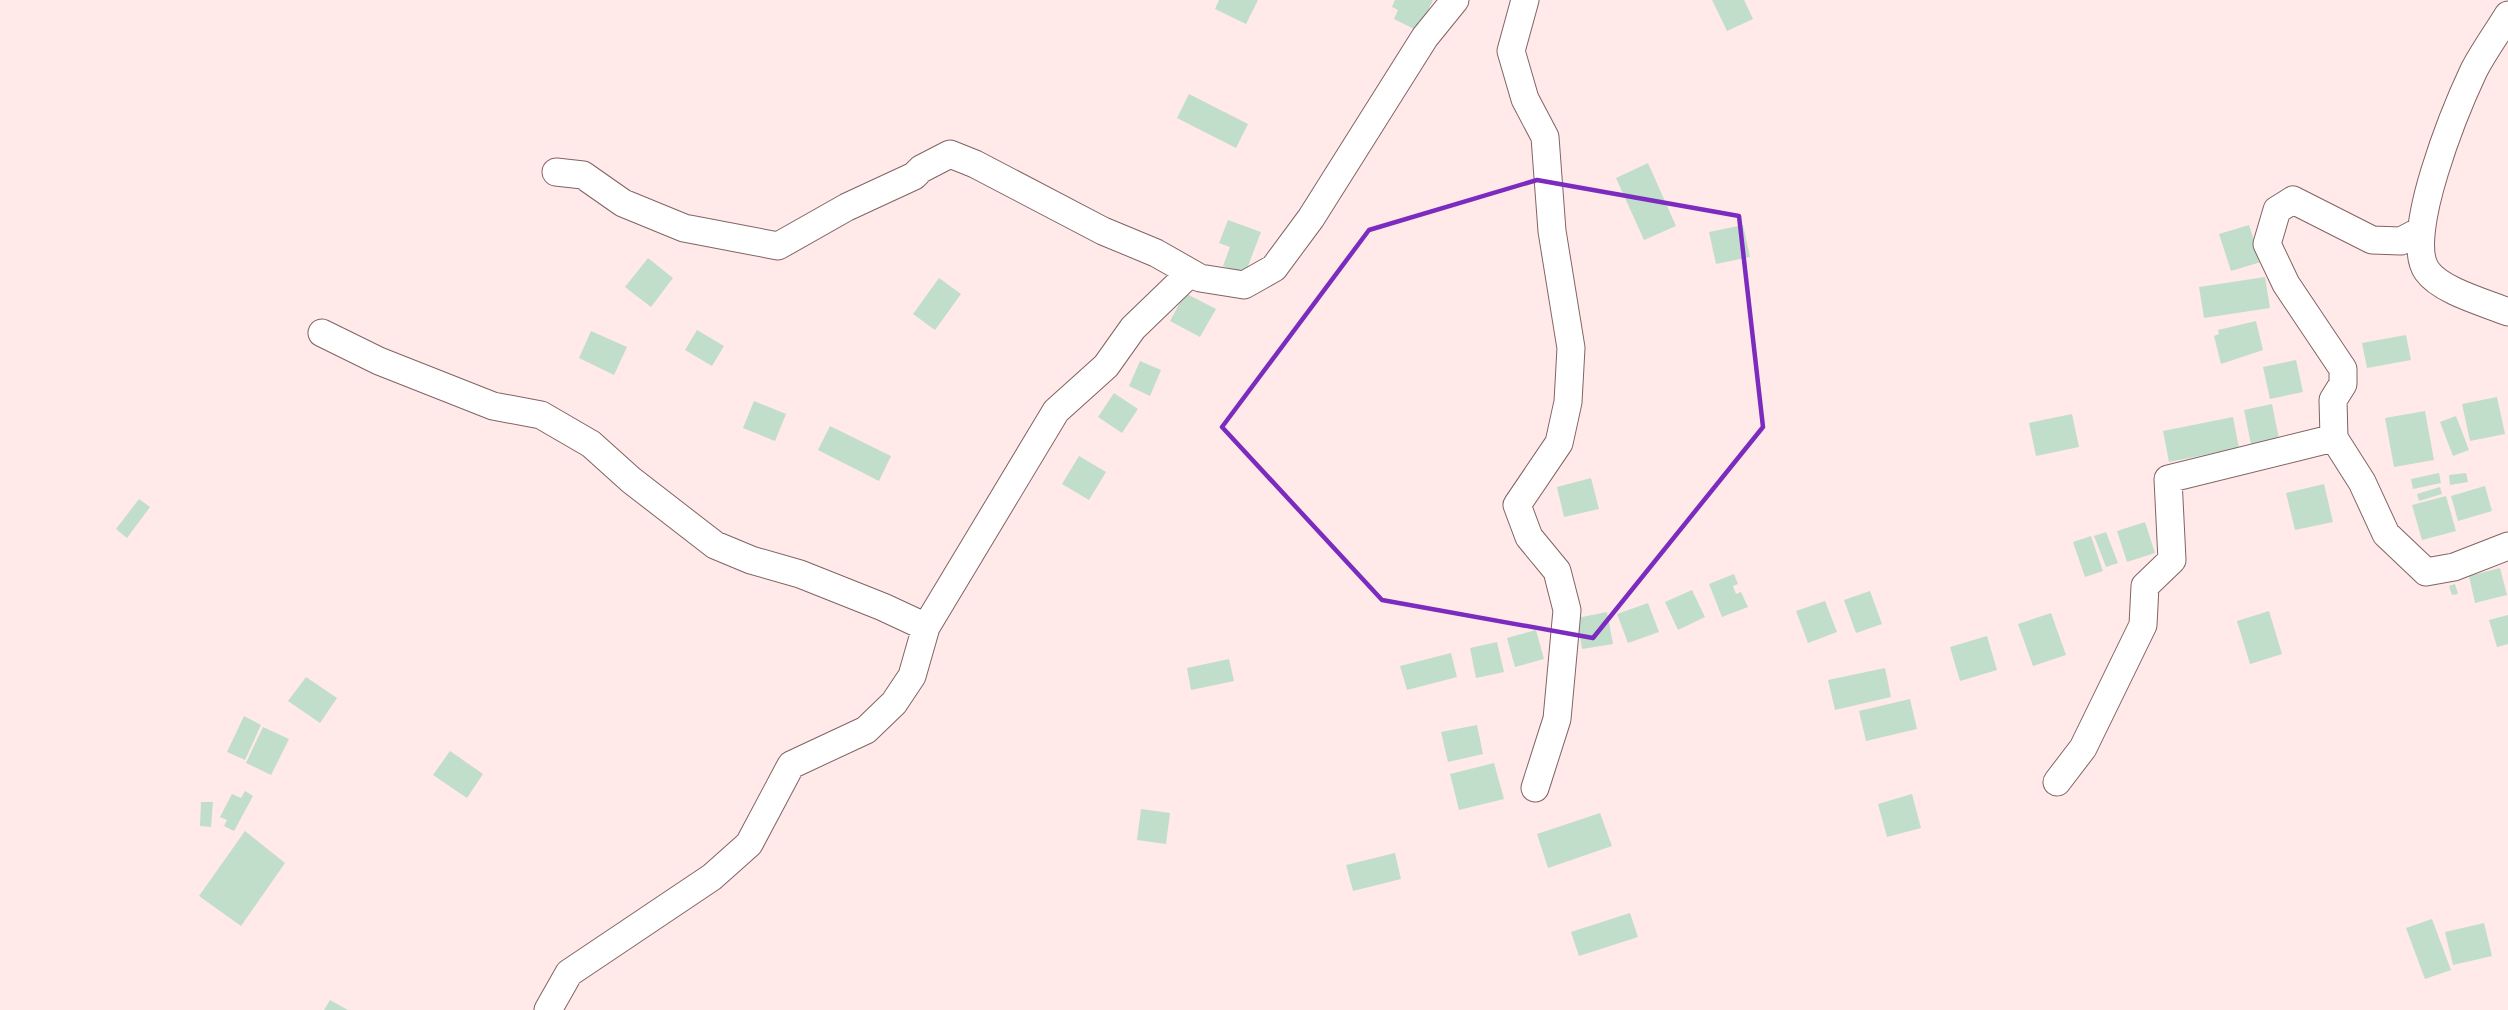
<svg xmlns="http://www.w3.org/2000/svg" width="2508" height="1010" font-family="'DejaVu Sans',sans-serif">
  <rect width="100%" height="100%" fill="#ffe9e9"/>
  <!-- building -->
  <path fill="#c1decb" d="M1219 0H1258L1246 24 1215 9Z
    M1395 0H1433L1418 31 1394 19 1398 10 1392 7Z
    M1712 0H1744L1753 19 1727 31Z
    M1189 94 1248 124 1236 148 1177 118Z
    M1648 163 1676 226 1644 240 1616 178Z
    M1228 220 1261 232 1245 274 1223 266 1230 247 1219 243Z
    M1743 225 1750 257 1716 264 1709 232Z
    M2249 225 2261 262 2231 271 2219 234Z
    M648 258 673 278 651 307 625 287Z
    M2265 277 2270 308 2204 318 2199 287Z
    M939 278 961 294 935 330 913 314Z
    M1185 293 1216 309 1200 337 1170 321Z
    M2256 321 2263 350 2221 364 2214 336 2219 334 2218 330Z
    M697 330 724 346 712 366 685 350Z
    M591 331 627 347 614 375 579 358Z
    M2406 335 2411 360 2367 368 2362 343Z
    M2296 360 2303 392 2270 399 2263 367Z
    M1140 361 1161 370 1150 396 1129 386Z
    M1114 393 1138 409 1122 433 1098 417Z
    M2497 397 2505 434 2470 441 2462 404Z
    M754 401 786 414 775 441 743 428Z
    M2272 404 2279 439 2251 444 2244 410Z
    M2425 411 2434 460 2394 467 2385 418Z
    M2072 414 2079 447 2036 456 2029 423Z
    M2456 416 2469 450 2453 456 2440 422Z
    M2233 417 2239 448 2169 462 2163 431Z
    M830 426 891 456 879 481 818 450Z
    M1079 456 1106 472 1089 500 1062 484Z
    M2439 473 2441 483 2413 489 2411 479Z
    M2466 473 2468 482 2450 485 2449 475Z
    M1591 478 1599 509 1564 517 1557 487Z
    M2324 484 2333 522 2295 530 2286 493Z
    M2485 486 2492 511 2458 521 2451 496Z
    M2440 487 2442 494 2419 501 2417 494Z
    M2446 496 2456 531 2422 540 2412 505Z
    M139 499 150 507 127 538 116 529Z
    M2145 522 2155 553 2127 562 2117 531Z
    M2106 532 2118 563 2106 567 2094 536Z
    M2091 536 2103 571 2085 577 2073 542Z
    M2500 568 2507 595 2475 603 2469 576Z
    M1734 574 1738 584 1733 586 1736 594 1741 592 1748 607 1722 617 1709 584Z
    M2455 584 2458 594 2452 595 2449 586Z
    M1692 590 1705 617 1678 630 1665 602Z
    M1870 591 1882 624 1856 633 1844 600Z
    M1825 601 1837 632 1808 643 1796 611Z
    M1648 603 1659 632 1628 643 1617 614Z
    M2269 611 2282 654 2250 664 2237 621Z
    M1607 612 1613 644 1582 649 1577 618Z
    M2051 613 2066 655 2033 666 2018 624Z
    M2508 615V644L2497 647 2489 620Z
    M1536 630 1544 659 1515 667 1507 638Z
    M1987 636 1997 670 1960 681 1950 647Z
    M1497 642 1504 672 1476 678 1470 648Z
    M1451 653 1457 677 1407 690 1400 666Z
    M1229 659 1234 681 1191 690 1187 668Z
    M1885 668 1891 697 1835 710 1828 680Z
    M306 677 337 698 320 723 288 701Z
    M1910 699 1917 729 1866 741 1859 711Z
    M244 716 261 725 245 760 227 752Z
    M1477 725 1483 754 1448 762 1441 732Z
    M263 727 289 739 271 775 246 763Z
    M450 751 483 774 467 798 433 775Z
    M1494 763 1504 799 1459 810 1450 774Z
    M245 791 253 796 234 831 224 826 227 820 220 817 232 794 241 798Z
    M1912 794 1921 828 1887 837 1878 804Z
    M201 802H213L211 827 200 826Z
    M1141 809 1170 813 1166 844 1137 840Z
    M1600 813 1612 846 1548 868 1537 834Z
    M245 831 285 863 241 926 199 896Z
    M1395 853 1401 879 1353 891 1346 865Z
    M1630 913 1638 937 1579 956 1571 932Z
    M2432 919 2451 970 2425 979 2406 928Z
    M2484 923 2492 956 2453 965 2445 932Z
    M330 1000 348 1010H324Z"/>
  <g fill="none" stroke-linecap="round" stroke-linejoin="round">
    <!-- minor casing -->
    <g stroke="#826364" stroke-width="29">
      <path id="minor" d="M1525 0 1511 51 1525 99 1545 137 1552 231 1571 348 1568 402 1559 443 1517 505 1529 537 1557 571 1567 610 1557 719 1535 788
        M2508 15C2497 33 2484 51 2474 70 2457 106 2402 237 2427 271 2441 291 2486 303 2508 312
        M556 172 583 175 623 203 684 228 778 246 847 207 914 176 921 169 950 154 975 164 1103 231 1156 253 1200 278 1244 285 1274 268 1311 218 1425 37 1455 0
        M2420 231 2401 241 2372 240 2293 200 2277 210 2267 244 2286 284 2343 369V384L2333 400 2334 438 2362 482 2386 534 2426 572 2454 567 2508 546
        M322 333 379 361 493 406 541 415 591 444 631 480 715 545 751 560 800 574 883 607 926 627 1056 411 1106 366 1133 328 1190 273
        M2057 782 2083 748 2143 625 2145 586 2172 560 2168 479 2334 438
        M548 1010 569 973 712 877 749 844 791 765 866 730 894 703 912 676 926 627"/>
    </g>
    <!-- minor -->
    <use href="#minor" stroke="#fff" stroke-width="27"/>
  </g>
  <!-- marked area -->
  <path fill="none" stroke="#7b2cbf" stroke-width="4.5" stroke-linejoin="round" d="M1537 180 1739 216 1763 427 1593 638 1382 600 1222 427 1369 230Z"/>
</svg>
